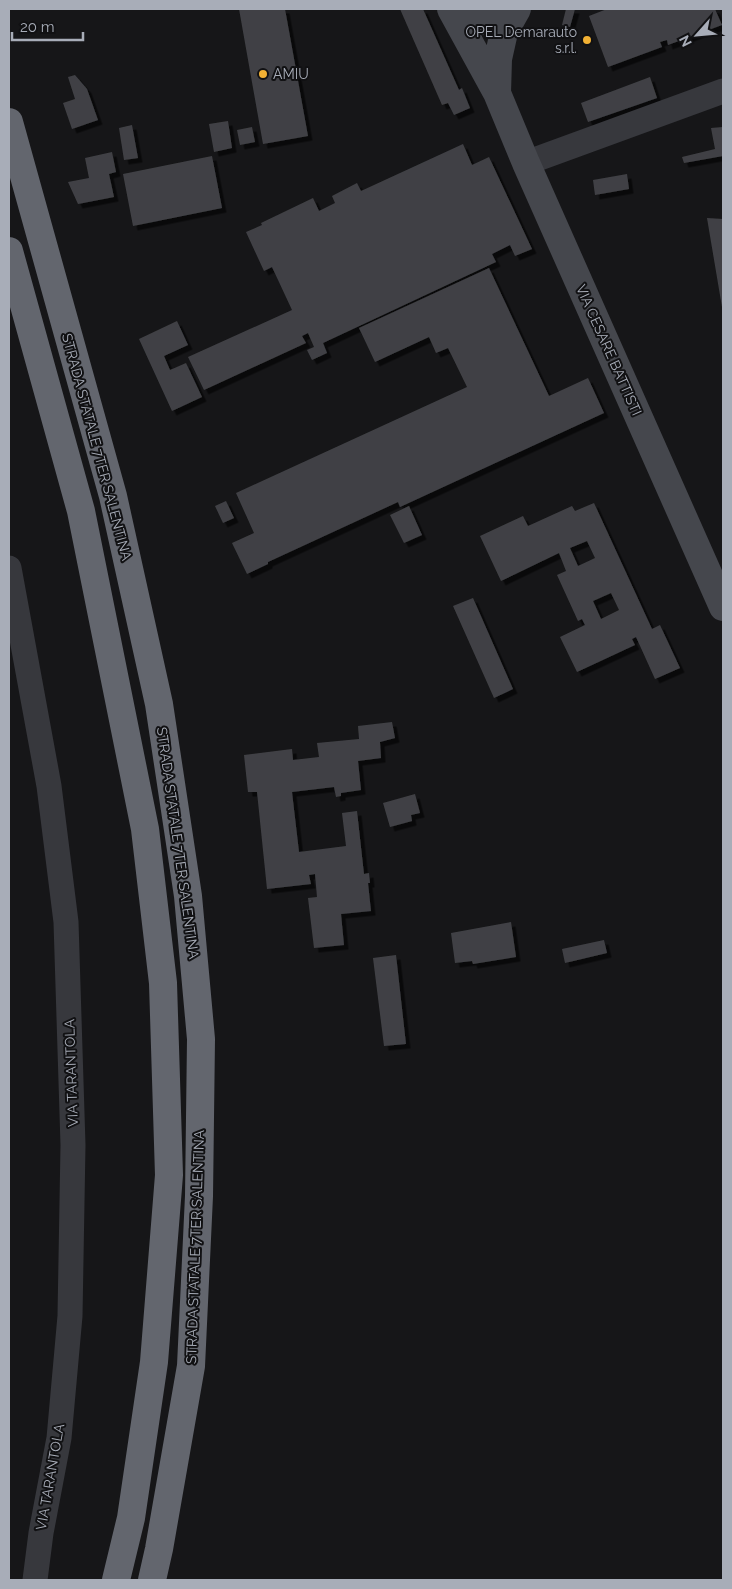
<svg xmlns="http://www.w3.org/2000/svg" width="732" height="1589" font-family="Raleway,sans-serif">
  <defs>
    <filter id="shadow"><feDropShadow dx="4.5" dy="4.5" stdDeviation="0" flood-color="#0009"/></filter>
  </defs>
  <rect width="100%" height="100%" fill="#161618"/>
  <!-- building -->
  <path fill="#404145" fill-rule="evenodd" filter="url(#shadow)" d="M239 9H285L308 136 263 144Z
    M400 9H423L459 90 462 88 470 108 454 115 448 103 442 105Z
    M566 9H575L570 27 562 25Z
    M607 9H715L722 25 668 45 667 40 660 42 662 47 608 67 589 16Z
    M75 75 87 89 98 120 72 129 63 103 75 99 68 77Z
    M650 77 657 98 588 122 581 103Z
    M228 121 232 148 214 152 209 124Z
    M132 125 138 158 124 160 119 128Z
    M252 127 255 142 240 145 237 130Z
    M723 127V156L684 163 682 157 715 149 711 128Z
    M463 144 472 165 489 157 532 249 515 256 510 245 492 254 496 262 323 343 327 353 312 360 307 350 314 347 308 333 302 336 306 343 204 390 188 357 292 310 272 267 264 271 246 232 262 225 261 223 313 198 319 211 335 203 332 196 357 183 361 191Z
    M112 152 116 172 109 174 114 197 78 204 68 182 89 178 85 158Z
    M212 156 222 208 133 226 123 174Z
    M627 174 629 189 595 195 593 180Z
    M707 218 723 219V307H722Z
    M489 268 549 396 588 378 604 413 400 507 398 502 268 562V564L247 574 232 543 254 533 236 493 467 387 448 348 436 353 429 337 375 362 359 328Z
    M177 321 188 345 164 356 170 370 186 363 202 397 172 411 139 339Z
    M226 501 234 518 223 523 215 506Z
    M594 503 652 629 660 625 680 668 655 679 636 637 632 639 635 645 577 672 560 637 585 625 582 619 578 621 557 575 566 571 559 553 501 581 480 536 523 516 528 526 572 506 575 511ZM587 541 595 558 578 566 570 548ZM611 593 619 610 601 619 593 601Z
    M409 506 422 535 404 543 390 515Z
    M473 598 513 689 494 698 453 606Z
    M392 722 395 738 380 742 381 758 358 761 361 790 341 793V796L336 797 334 787 292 792 299 852 346 846 342 813 357 811 364 874 369 873 370 883H368L371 911 341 914 344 945 314 948 308 898 317 897 315 874 309 875 311 884 267 889 257 792H248L244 755 292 749 293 760 319 757 317 743 359 739 358 726Z
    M415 794 420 813 411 815 412 821 390 827 383 803Z
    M511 922 516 957 473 964 472 961 455 963 451 933Z
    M604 940 607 953 565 963 562 949Z
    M396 955 406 1044 384 1046 373 958Z"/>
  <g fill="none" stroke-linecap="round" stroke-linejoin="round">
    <!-- street -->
    <path stroke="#37383d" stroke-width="25" d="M526 163 723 91
      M9 568 49 786 66 922 73 1145 70 1316 59 1438 41 1533 35 1580"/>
    <!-- secondary -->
    <path stroke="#45474d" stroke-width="28" d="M451 9 497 93 526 163 723 607
      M453 9C470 26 498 23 514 9
      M497 93 498 59 504 32 517 9"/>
    <!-- highway -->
    <path stroke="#63666e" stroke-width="28" d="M9 122 113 496 159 704 188 896 201 1039 199 1196 191 1366 159 1549 152 1580
      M9 251 81 511 145 829 163 983 169 1175 154 1362 131 1518 116 1580"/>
  </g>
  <!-- markers -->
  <g fill="#f2b134" stroke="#111113" stroke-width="2">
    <circle cx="587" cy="40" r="5"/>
    <circle cx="263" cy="74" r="5"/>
  </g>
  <g text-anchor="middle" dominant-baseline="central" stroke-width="4" stroke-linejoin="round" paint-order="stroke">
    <!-- poi labels -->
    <g font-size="14" fill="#a8adb8" stroke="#111113" text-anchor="end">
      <text x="577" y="32">OPEL Demarauto<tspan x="577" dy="16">s.r.l.</tspan></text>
      <text x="273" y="74" text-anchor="start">AMIU</text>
    </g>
    <!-- street labels -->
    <g font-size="14" fill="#a8adb8" stroke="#111113">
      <text transform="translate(609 350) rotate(66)">VIA CESARE BATTISTI</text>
      <text transform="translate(97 447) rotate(75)">STRADA STATALE 7TER SALENTINA</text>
      <text transform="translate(178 843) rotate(82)">STRADA STATALE 7TER SALENTINA</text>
      <text transform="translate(71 1073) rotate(-92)">VIA TARANTOLA</text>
      <text transform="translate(195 1247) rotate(-88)">STRADA STATALE 7TER SALENTINA</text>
      <text transform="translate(50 1477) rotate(-80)">VIA TARANTOLA</text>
    </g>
  </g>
  <!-- border -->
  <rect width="732" height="1589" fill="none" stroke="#a8adb8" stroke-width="20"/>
  <!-- north arrow -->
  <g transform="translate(697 35) rotate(243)" stroke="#111113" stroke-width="4" paint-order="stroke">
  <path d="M0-4L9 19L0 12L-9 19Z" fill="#a8adb8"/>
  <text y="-8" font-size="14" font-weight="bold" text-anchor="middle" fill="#a8adb8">N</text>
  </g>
  <!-- scale -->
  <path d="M12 32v8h71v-8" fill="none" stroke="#a8adb8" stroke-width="2.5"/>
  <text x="20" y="32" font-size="15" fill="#a8adb8" stroke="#111113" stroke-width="4" paint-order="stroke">20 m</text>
</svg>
